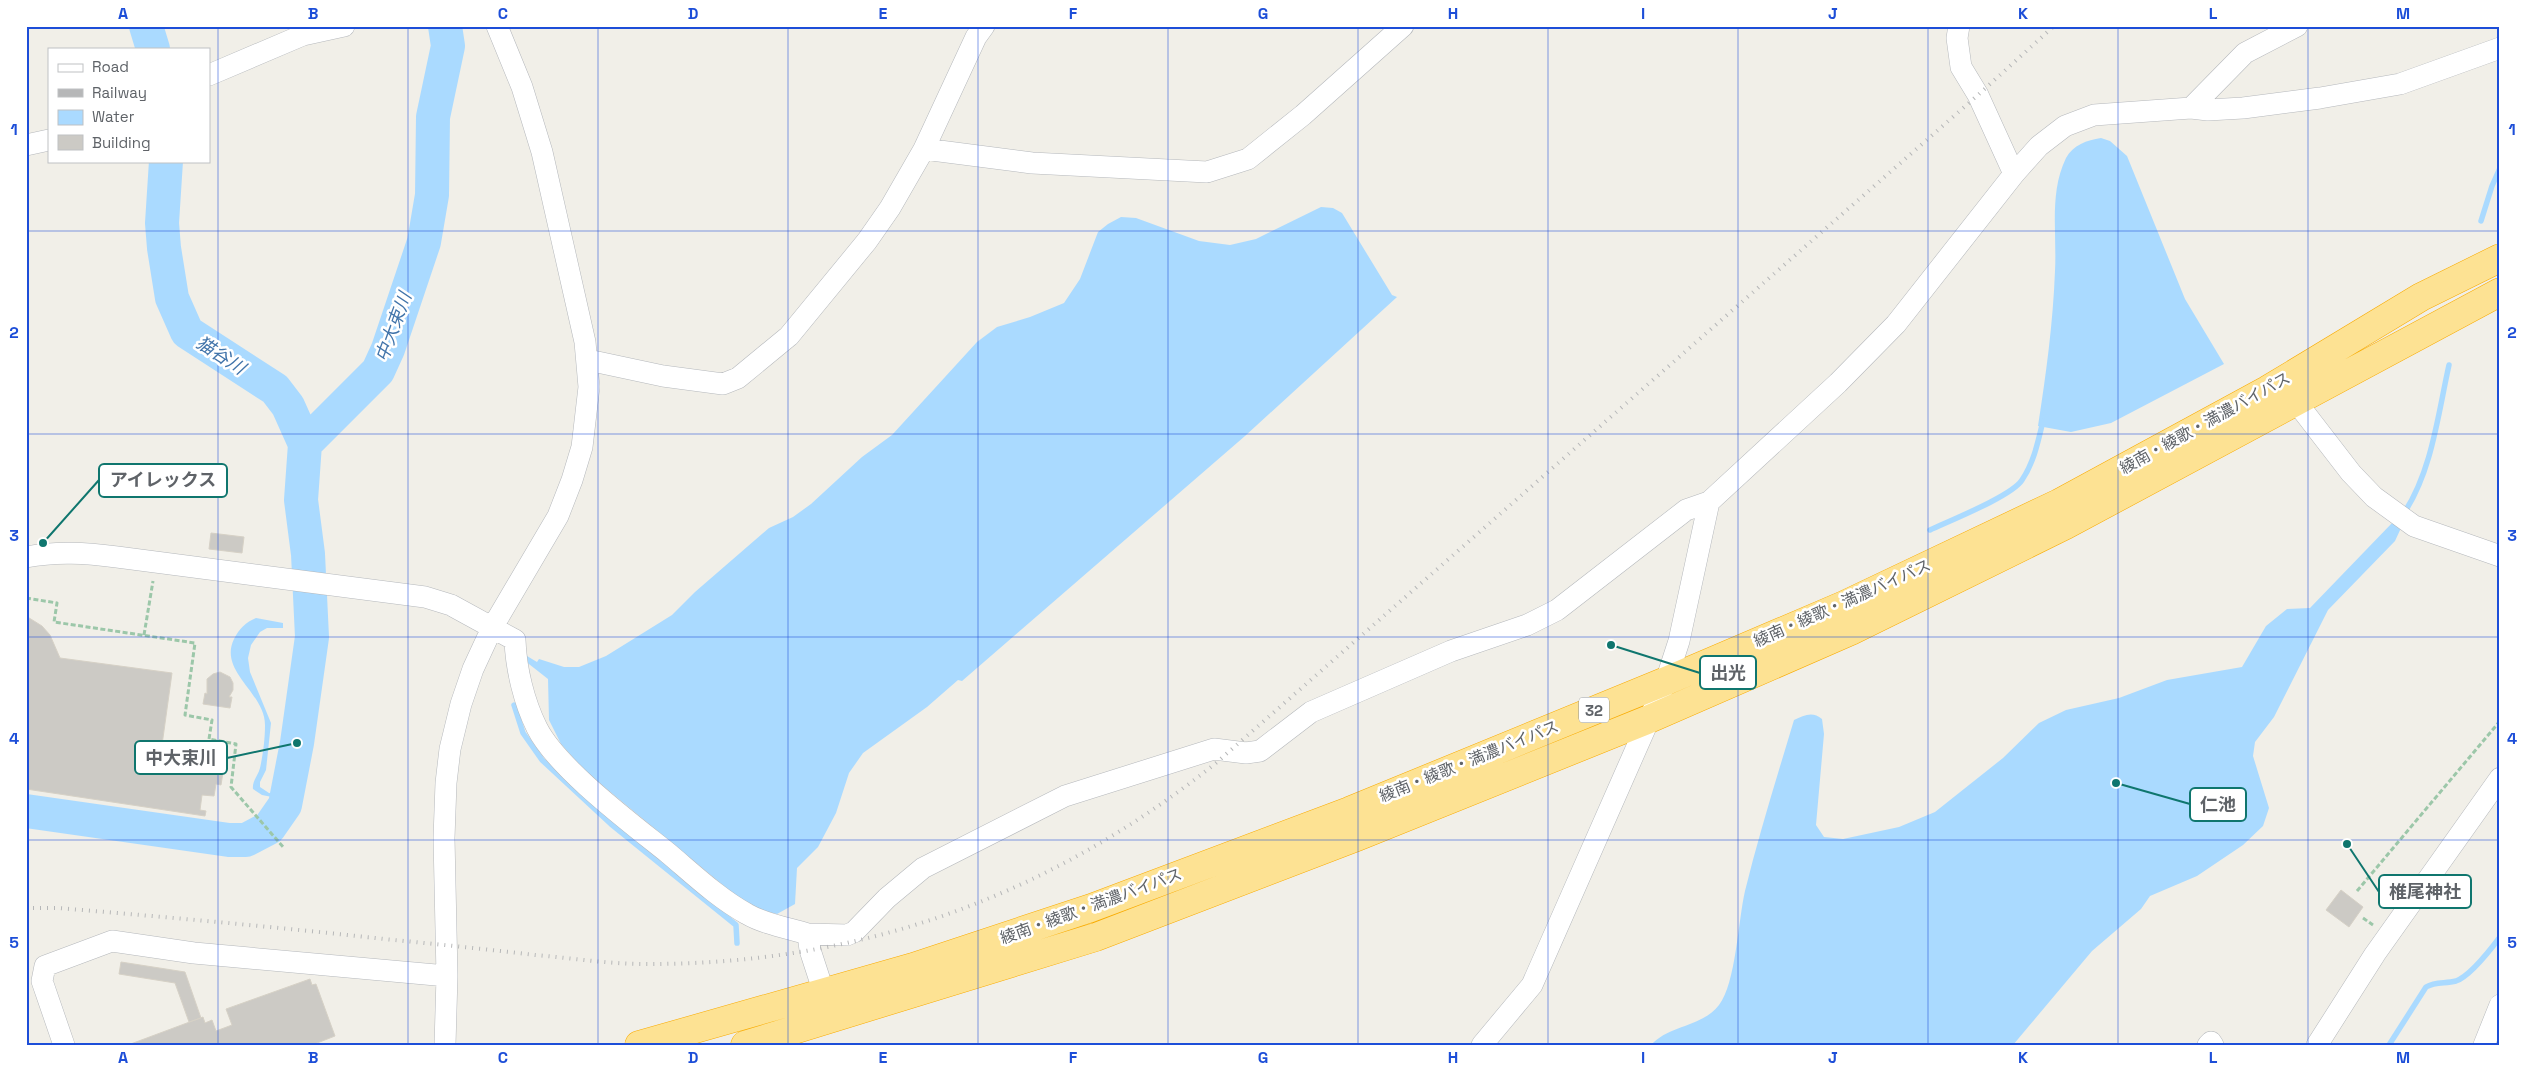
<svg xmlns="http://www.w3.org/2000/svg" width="2526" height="1071" font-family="'Space Grotesk','Noto Sans JP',sans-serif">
  <rect width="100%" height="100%" fill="#f1efe8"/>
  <!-- water -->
  <path fill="#aadaff" d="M2101 138 2110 141 2127 156 2185 299 2224 364 2111 423 2071 432 2038 426C2046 375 2053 323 2055 271 2057 233 2049 193 2066 158 2073 145 2087 140 2101 138Z
    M1321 207 1333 208 1342 213 1392 295 1397 297 1245 436 962 681 958 680 927 707 863 753 849 773 836 813 818 847 797 868 795 904 777 914 763 911 736 896 585 771 561 744 549 720 548 679 520 657 522 653 537 662 539 659 564 667H579L606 656 672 615 695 592 769 528 793 517 811 504 862 457 892 435 977 342 997 327 1030 317 1064 303 1080 279 1098 232 1108 224 1121 217 1136 218 1199 241 1230 245 1256 239Z
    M2393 522 2401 528 2395 541 2328 610 2274 717 2255 742 2253 756 2269 808 2263 826 2243 845 2197 876 2150 896 2141 909 2092 951 2013 1045H1651C1669 1025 1702 1027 1719 1005 1736 983 1738 921 1745 891 1759 834 1777 777 1794 720 1804 715 1813 711 1822 719L1824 734 1816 825 1824 837 1843 839 1899 827 1935 812 2003 758 2039 723 2066 710 2119 698 2167 680 2242 667 2266 626 2287 609 2310 608Z
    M256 618 283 623V628H267L260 632 251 645 248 658 250 672 271 723 266 770 260 782V787L269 793 278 794 277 798 262 795 253 789C252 781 258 776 260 768 263 755 265 738 265 726 266 693 218 672 234 639 239 629 246 622 256 618Z"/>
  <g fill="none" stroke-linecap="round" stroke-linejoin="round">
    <!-- stream -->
    <path stroke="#aadaff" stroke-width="5.5" d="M2481 221 2492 186 2500 168
      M2404 513C2432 471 2438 414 2449 365
      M1930 530C1949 521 2012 496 2022 480 2034 462 2038 442 2043 421
      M514 705 523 733 542 760 611 824 736 925 737 943
      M275 796 286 798
      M2389 1045 2426 987C2436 981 2445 984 2456 981 2470 976 2491 949 2500 937"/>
    <!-- river -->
    <path stroke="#aadaff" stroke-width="34" d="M146 26 153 49
      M166 161 162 223 164 248 172 298 187 332 275 389 288 406 305 444
      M26 811 229 840H246L269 828 285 805 297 743 312 637 308 554 301 500 305 444 378 371 388 349 424 242 432 195 433 117 448 46 445 26"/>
  </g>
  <!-- building -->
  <path fill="#cccac5" stroke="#d6d1c6" d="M211 533 244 537 242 553 209 549Z
    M26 616 42 626 50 635 60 658 172 673 162 745 169 747 168 753 219 760V765L224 766 221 785 216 784 214 796 202 795 200 810 206 811 205 816 26 789Z
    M220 672 230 677 233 683V690L229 697H232L230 708 203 704 205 693 207 694V679L213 674Z
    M2341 890 2363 907 2349 927 2326 910Z
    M121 962 185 972 201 1018 189 1022 175 983 119 974Z
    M310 979 312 985 316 984 335 1036 312 1045H128L203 1017 205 1023 212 1020 216 1031 232 1025 226 1009Z"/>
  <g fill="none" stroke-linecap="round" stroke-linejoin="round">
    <!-- minor casing -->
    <g stroke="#b5b8bc" stroke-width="22">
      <path id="minor" d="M1959 26 1957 38 1961 67 1978 95 2014 174
        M209 75 303 35 344 26
        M2191 108 2245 53 2297 26
        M26 145 49 140
        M924 149 1032 163 1207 172 1248 159 1303 115 1403 26
        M588 360 663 376 723 384 738 378 789 336 867 241 890 208 924 149 976 37 984 26
        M2297 403 2351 473 2374 497 2414 526 2500 556
        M26 557C57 551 86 553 117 557L425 597 451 605 515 640C516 669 524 702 537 728 557 768 632 824 668 853 693 874 718 898 747 914 764 924 788 928 808 934L810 950 824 993
        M808 934 847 935 854 932 887 898 923 868 1065 796 1214 749 1246 753 1260 751 1311 712 1451 651 1527 625 1557 610 1686 510 1709 502 1838 383 1896 324 2014 174 2039 146 2065 126 2094 115 2191 108 2208 110 2243 108 2320 98 2400 84 2500 48
        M64 1045 42 981 45 966 112 941 194 953 447 976
        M445 1045 447 976 444 838 446 783 450 749 461 704 473 669 492 628 558 516 572 480 582 447 589 387 585 342 542 152 522 87 497 26
        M1482 1045 1532 985 1666 681 1679 641 1709 502
        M2208 1045 2211 1042 2213 1045
        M2317 1045 2375 954 2500 778
        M2484 1045 2500 1005"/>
    </g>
    <!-- highway casing -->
    <g stroke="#f9ab00" stroke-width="29">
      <path id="highway" d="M639 1045 913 967 1091 908 1349 811 1666 681 1844 605 2059 503 2267 390 2421 297 2500 258
        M745 1045 1096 937 1357 837 1647 720 1851 631 2066 525 2500 292"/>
    </g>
    <!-- path -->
    <path stroke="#9cc7a9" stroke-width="3" stroke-dasharray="5 2.5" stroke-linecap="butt" d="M26 598 57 603 54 622 195 643 185 715 212 720 209 739 236 744 231 787 284 848
      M144 635 153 581
      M2357 891 2500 721
      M2363 918 2373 925"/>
    <!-- minor -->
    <use href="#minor" stroke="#fff" stroke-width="21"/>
    <!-- highway -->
    <use href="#highway" stroke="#fde293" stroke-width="28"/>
    <!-- rail -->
    <path stroke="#b6b7b8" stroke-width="4" stroke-dasharray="1 6" stroke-linecap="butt" d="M26 908H58C167 917 276 927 384 939 435 944 485 949 535 955 571 958 608 964 644 964 859 965 1048 897 1216 763L1978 95 2054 26"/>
  </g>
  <!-- grid -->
  <path fill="none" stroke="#1d4ed8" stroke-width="1" stroke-opacity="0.55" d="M218 26V1045M408 26V1045M598 26V1045M788 26V1045M978 26V1045M1168 26V1045M1358 26V1045M1548 26V1045M1738 26V1045M1928 26V1045M2118 26V1045M2308 26V1045M26 231H2500M26 434H2500M26 637H2500M26 840H2500"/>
  <g text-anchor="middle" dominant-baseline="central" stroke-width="5" stroke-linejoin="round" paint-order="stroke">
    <!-- shield labels -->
    <rect fill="#fff" stroke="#8f9295" stroke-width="1" x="1579" y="697.5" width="30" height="25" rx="4"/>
    <g font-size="15" font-weight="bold" fill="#5f6368">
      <text x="1594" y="710">32</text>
    </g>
    <!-- street labels -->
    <g font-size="16" fill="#5f6368" stroke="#fff">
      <text transform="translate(2205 423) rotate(-29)">綾南・綾歌・満濃バイパス</text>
      <text transform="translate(1842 603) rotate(-24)">綾南・綾歌・満濃バイパス</text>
      <text transform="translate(1469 761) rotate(-22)">綾南・綾歌・満濃バイパス</text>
      <text transform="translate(1091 906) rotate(-20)">綾南・綾歌・満濃バイパス</text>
    </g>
    <!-- water labels -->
    <g font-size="18" font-style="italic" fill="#4174aa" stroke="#fff">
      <text transform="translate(393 327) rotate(-70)">中大束川</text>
      <text transform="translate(221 355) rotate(33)">猫谷川</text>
    </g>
  </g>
  <!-- callouts -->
  <path fill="none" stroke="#0f766e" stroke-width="2" d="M43 543L99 480M1611 645L1700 673M297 743L227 758M2116 783L2190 804M2347 844L2379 892"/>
  <g fill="#0f766e" stroke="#fff" stroke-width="2">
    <circle cx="43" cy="543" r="5"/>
    <circle cx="1611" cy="645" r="5"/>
    <circle cx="297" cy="743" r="5"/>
    <circle cx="2116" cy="783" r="5"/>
    <circle cx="2347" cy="844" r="5"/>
  </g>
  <g fill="#fff" stroke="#0f766e" stroke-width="2">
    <rect x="99" y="464" width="128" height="33" rx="5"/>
    <rect x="1700" y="656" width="56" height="33" rx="5"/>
    <rect x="135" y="741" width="92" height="33" rx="5"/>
    <rect x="2190" y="788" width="56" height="33" rx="5"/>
    <rect x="2379" y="875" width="92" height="33" rx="5"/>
  </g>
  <g font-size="18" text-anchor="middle" font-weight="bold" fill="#5f6368">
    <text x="163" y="486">アイレックス</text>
    <text x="1728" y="679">出光</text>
    <text x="181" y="764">中大束川</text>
    <text x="2218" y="811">仁池</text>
    <text x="2425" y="898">椎尾神社</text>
  </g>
  <!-- border -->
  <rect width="2526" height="1071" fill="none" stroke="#ffffff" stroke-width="55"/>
  <!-- legend -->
  <rect x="48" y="48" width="162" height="115" fill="#ffffff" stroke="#bfc1c3"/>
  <rect x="58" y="64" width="25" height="8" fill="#ffffff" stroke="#bfc1c3"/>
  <text x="92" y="72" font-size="15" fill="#5f6368">Road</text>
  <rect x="58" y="89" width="25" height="8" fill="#b6b7b8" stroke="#bfc1c3"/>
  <text x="92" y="98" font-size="15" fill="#5f6368">Railway</text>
  <rect x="58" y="110" width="25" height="15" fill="#aadaff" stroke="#bfc1c3"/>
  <text x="92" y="122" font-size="15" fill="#5f6368">Water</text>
  <rect x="58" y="135" width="25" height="15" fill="#cccac5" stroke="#bfc1c3"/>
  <text x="92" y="148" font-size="15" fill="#5f6368">Building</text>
  <rect x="28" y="28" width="2470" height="1016" fill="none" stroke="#1d4ed8" stroke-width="2"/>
  <g font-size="16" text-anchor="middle" font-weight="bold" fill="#1d4ed8">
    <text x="123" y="19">A</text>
    <text x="313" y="19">B</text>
    <text x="503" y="19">C</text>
    <text x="693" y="19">D</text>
    <text x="883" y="19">E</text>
    <text x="1073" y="19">F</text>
    <text x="1263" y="19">G</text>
    <text x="1453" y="19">H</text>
    <text x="1643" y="19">I</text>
    <text x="1833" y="19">J</text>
    <text x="2023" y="19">K</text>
    <text x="2213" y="19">L</text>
    <text x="2403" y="19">M</text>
    <text x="14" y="135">1</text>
    <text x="2512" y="135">1</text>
    <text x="14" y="338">2</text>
    <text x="2512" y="338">2</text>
    <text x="14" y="541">3</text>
    <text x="2512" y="541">3</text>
    <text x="14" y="744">4</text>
    <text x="2512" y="744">4</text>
    <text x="14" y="948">5</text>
    <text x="2512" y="948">5</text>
    <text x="123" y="1063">A</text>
    <text x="313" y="1063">B</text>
    <text x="503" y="1063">C</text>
    <text x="693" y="1063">D</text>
    <text x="883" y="1063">E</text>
    <text x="1073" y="1063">F</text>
    <text x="1263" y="1063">G</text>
    <text x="1453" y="1063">H</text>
    <text x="1643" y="1063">I</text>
    <text x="1833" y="1063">J</text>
    <text x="2023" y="1063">K</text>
    <text x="2213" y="1063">L</text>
    <text x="2403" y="1063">M</text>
  </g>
</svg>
